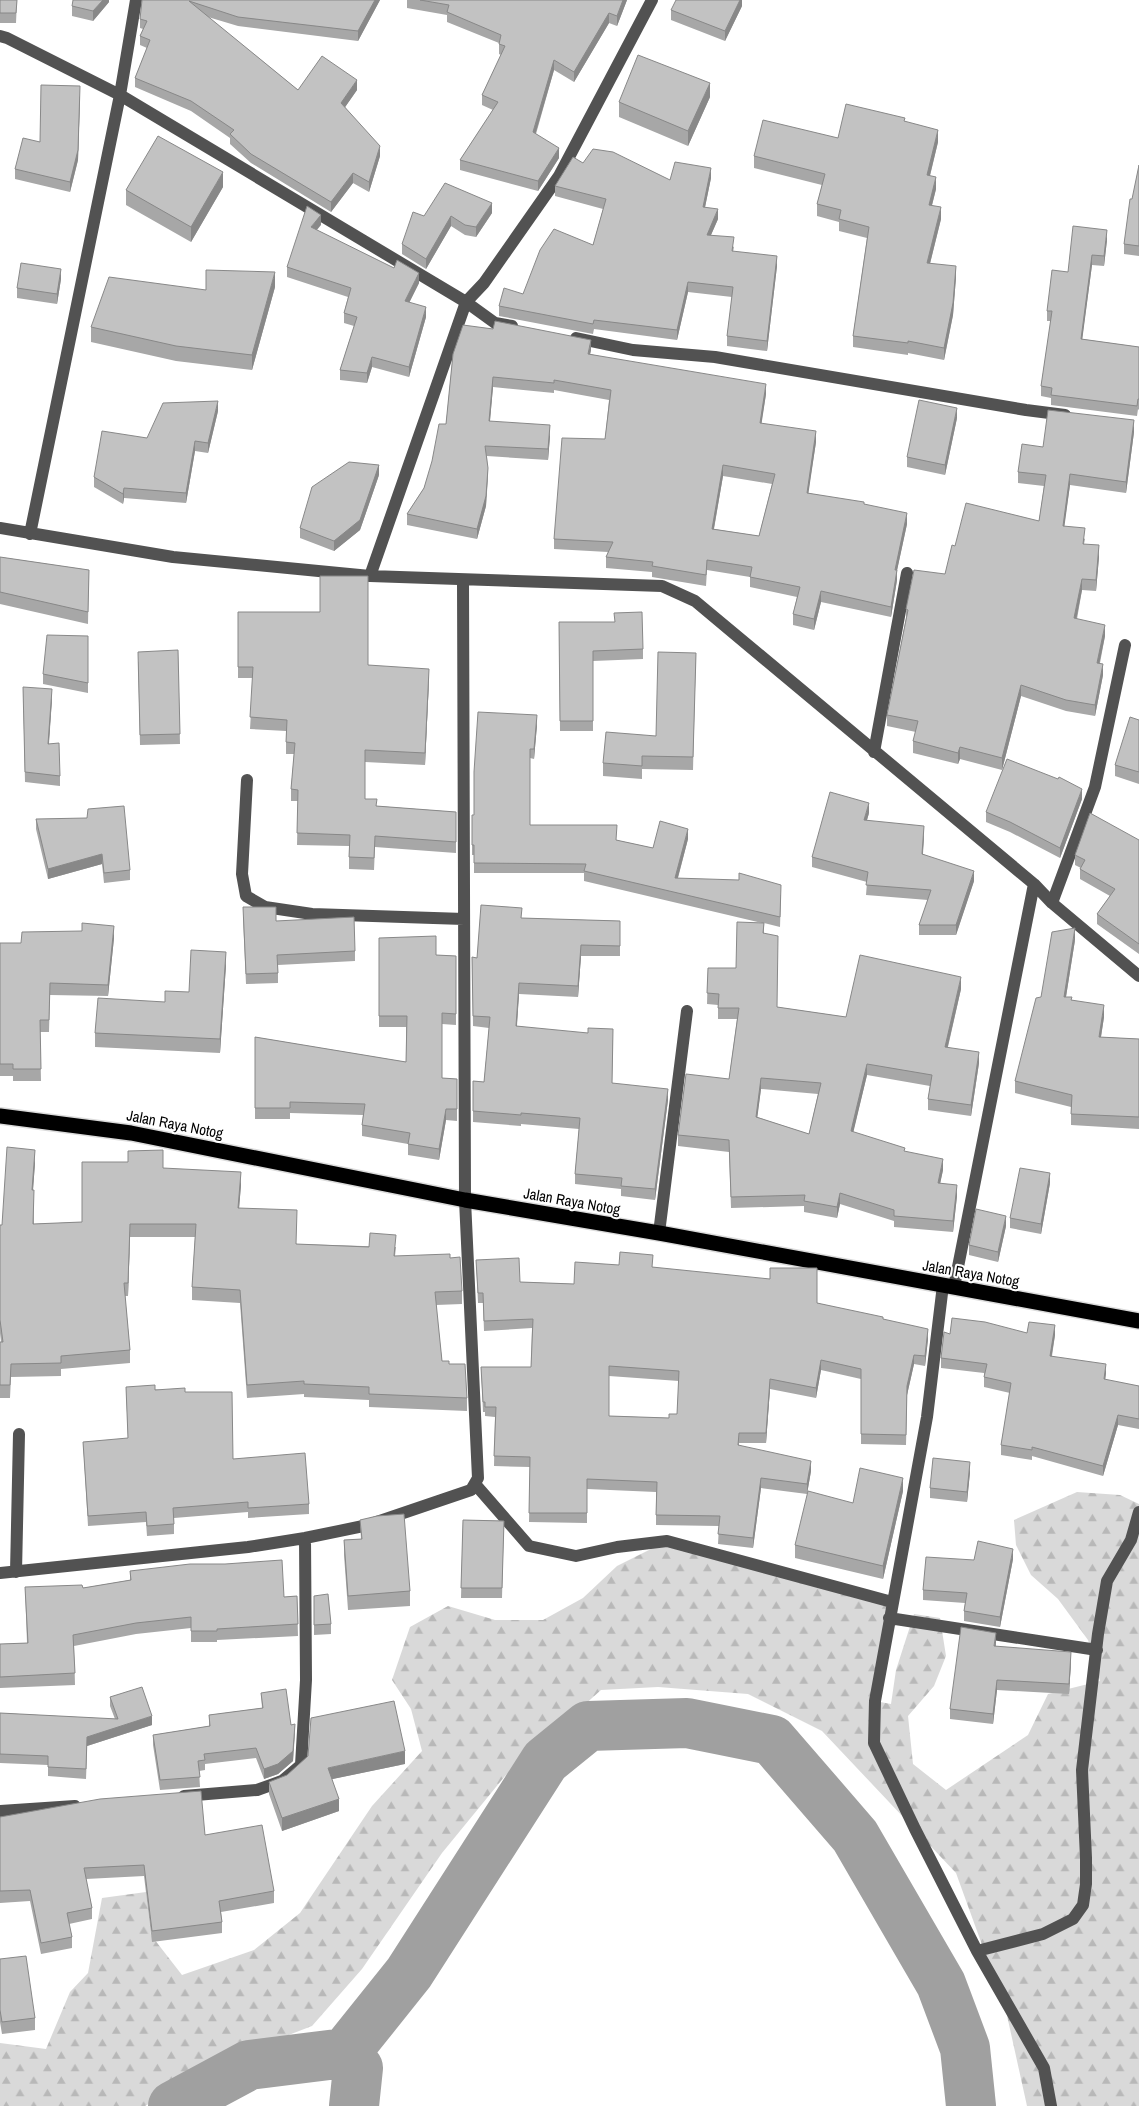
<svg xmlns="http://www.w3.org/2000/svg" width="1139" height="2106" font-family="'Archivo Narrow',sans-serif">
  <defs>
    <pattern id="forest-firs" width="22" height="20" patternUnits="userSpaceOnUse" patternTransform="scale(1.25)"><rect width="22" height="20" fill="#d9d9d9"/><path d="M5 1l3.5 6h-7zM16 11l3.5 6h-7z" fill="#b8b8b8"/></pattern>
  </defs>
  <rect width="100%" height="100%" fill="#fff"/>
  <!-- forest -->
  <path fill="url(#forest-firs)" d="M1077 1492 1120 1495 1139 1504V2106H1027L1006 2011 956 1873 822 1731 748 1694 658 1687 601 1690 505 1776 442 1853 362 1969 312 2026 242 2053 145 2106H0V2043L46 2049 70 1992 88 1973 102 1898 146 1892 151 1935 182 1975 254 1950 300 1913 372 1806 422 1751 411 1709 392 1680 410 1627 448 1606 495 1620H543L583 1598 617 1566 667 1541 892 1602 875 1701 891 1704 896 1670 914 1614 940 1618 946 1656 934 1686 908 1716 913 1764 946 1790 1028 1735 1048 1694 1100 1681 1088 1640 1058 1599 1031 1575 1016 1545 1014 1520Z"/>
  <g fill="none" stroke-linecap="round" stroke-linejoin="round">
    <!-- river -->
    <path stroke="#a0a0a0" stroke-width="50" d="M345 2053 358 2068 354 2106
      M173 2106 249 2065 345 2053 409 1973 545 1761 588 1726 687 1723 772 1740 855 1836 941 1984 965 2048 971 2106"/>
    <!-- highway casing -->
    <g stroke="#dbdbdb" stroke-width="18">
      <path id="highway" d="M0 1116 131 1133 465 1200 659 1233 1139 1321"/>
    </g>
    <!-- minor -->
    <path stroke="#525252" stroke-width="12" d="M0 36 7 38 120 95 466 302 495 323 512 326
      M576 338 633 350 715 357 1026 410 1065 415
      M0 528 173 557 370 576 662 586 695 601 1034 884 1052 903 1139 976
      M30 534 120 95 136 0
      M370 576 466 302 484 283 559 176 652 0
      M874 752 907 573
      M247 780 242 874 246 896 265 907 312 914 464 919
      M1052 903 1095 787 1125 645
      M659 1233 687 1011
      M943 1285 927 1417 875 1701 874 1743 915 1829 977 1951 1044 2068 1051 2106
      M954 1287 1034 884
      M475 1484 529 1546 576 1556 617 1547 667 1541 892 1602
      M16 1572 19 1434
      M0 1573 248 1547 305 1538 368 1525 471 1490 478 1478 465 1200 463 581
      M889 1618 1097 1650
      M184 1796 257 1790 282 1781 301 1765 306 1680 305 1538
      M0 1811 75 1806
      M977 1951 1043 1934 1073 1919 1083 1905 1086 1884V1858L1082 1770 1098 1634 1107 1581 1131 1540 1139 1512"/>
    <!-- highway -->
    <use href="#highway" stroke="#000" stroke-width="15"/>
  </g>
  <!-- wall -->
  <path fill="#a7a7a7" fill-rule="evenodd" d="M0 0H17L16 23H0Z
    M109 0V2L93 21 72 16V6Z
    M142 0H380L358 41 238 26 208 17 298 90H357L345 107 380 156 369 192 353 183 331 212 251 163 230 144V138L191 111 135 87V78L147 48 140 45V36L143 29 140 28V19Z
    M407 0H627L617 26 609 23 574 82 554 70 536 134 559 158 538 191 460 170V160L493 110 482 105V95L501 55 499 54V43L447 22V15L407 8Z
    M742 0V6L725 41 671 20V10Z
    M80 96 78 160 70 192 15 179V169L40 142Z
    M710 97 688 146 619 117V102Z
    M905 121 938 142 930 176 936 189 932 205 941 219 930 264 956 277 953 315 944 360 908 353V355L853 347V336L867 238 839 231V222L817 216V204L822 185 754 168V156L838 138Z
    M1139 165V256L1124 254V244Z
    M711 178 705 207 718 219 711 235 734 247 733 252 777 266 767 351 727 346V336L732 297 688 292 677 340 594 329 593 334 499 316V306L523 294 593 245 603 209 555 196V186Z
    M223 187 191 242 126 205V190Z
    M492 213 476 237 465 235 451 226 426 269 402 254V244L424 216Z
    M321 225 317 230 419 283 409 303 426 317 409 377 372 367 367 383 340 380V370L354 326 344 323V313L348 297 287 277V267Z
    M1107 240 1104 266 1092 265 1082 339 1139 347V410L1138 409 1137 416 1051 405V398L1041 396V386L1051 321H1047V311L1068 272Z
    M61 279 57 304 17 298V288Z
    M275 287 252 370 176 361 91 342V327Z
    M591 350 590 354 766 394 761 424 816 442 808 493 864 504 907 524 897 570V580L891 617 821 602 814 630 793 625V614L797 597 750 587V577L707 570 706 586 652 577V572L606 568V557L608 552 554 549V539L605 439 609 400 554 390V393L493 387 490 421 550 436 548 460 487 456 488 478 486 506 477 539 407 525V514L424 488 446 424 453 354ZM723 476 772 484 759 536 714 529Z
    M218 411 208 453 195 451 186 503 124 498 123 504 94 487V477L147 438Z
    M957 418 945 475 907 467V457Z
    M1134 432 1126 493 1070 485 1064 526 1085 539 1084 544 1099 557 1096 591 1082 590 1077 619 1105 636 1100 663 1103 675 1095 716 1066 711 1021 696 1002 770 960 759 958 764 913 753V741L916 732 887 726V715L906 618V609L945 574 955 546 1039 521 1044 486 1018 483V472L1043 447Z
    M379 475 360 530 334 551 300 538V528Z
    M0 557 89 570 88 624 0 604Z
    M238 612 368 665 429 680 425 765 365 762V799L377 806 456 812V853L375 847 374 870 349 869V846L297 845 298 801H291V789L294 754H286V731L250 729 253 678H238Z
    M559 622 643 649V659L593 661V731H560Z
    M88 636V693L43 684V674Z
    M178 650 180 744 140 745 138 662Z
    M696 653 693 770 642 769V779L603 776V763L656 736Z
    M23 687 52 699 49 744 60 776V786L25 782Z
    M1139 720V784L1115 776V765Z
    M537 725 534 759 530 758V825L616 840 653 848 688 839 678 878 781 895 780 927 764 923V933L777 1007 846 1017 961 989 948 1047 979 1063 971 1116 928 1110V1099L930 1086 867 1075 853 1132 905 1152 943 1170 940 1183 957 1196 953 1232 894 1227V1221L840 1204 837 1218 804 1212V1206L731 1208 729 1152 678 1146V1135L729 1079 737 1019H718V1005L707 1004 708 968H736L762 923 584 881V873H474V855H472V815H474ZM761 1089 818 1094 809 1134 757 1117Z
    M1082 799 1060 858 1010 832 986 822V812Z
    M869 813 867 820 924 836 923 854 974 881 956 935H919V925L928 900 866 895 867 882 812 867V857Z
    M36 819 130 870V880L104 883 102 864 48 879 36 829Z
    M1139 840V954L1097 924V914L1110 896 1080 879V869L1081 868 1075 865V855Z
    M243 917 276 921 355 951V961L278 965V983L246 984Z
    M522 918 620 921V956H581L578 997 519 994 517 1026 613 1040 612 1083 668 1100 655 1200 621 1196V1189L575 1184V1174L579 1129 521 1124V1126L473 1122V1081L484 1082 489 1028 473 1026 472 957 477 958Z
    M114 938 108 996 50 995 49 1032H40L41 1081H13V1076H0V943H21Z
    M379 938 436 955 456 956V1025L442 1024V1078L457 1079V1121L446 1120 439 1160 408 1155V1144L362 1136V1125L363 1115 290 1113V1119H255V1037L406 1062V1027H379Z
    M1075 940 1066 997 1072 1000 1104 1017 1101 1037 1139 1039V1129L1071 1125V1107L1015 1093V1081L1041 997Z
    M226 965 220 1053 95 1047V1033L165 1002 189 992Z
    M35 1163 33 1190 34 1224 82 1222 163 1168 241 1185 239 1208 297 1244 396 1247 395 1256 450 1258 462 1291V1304L436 1305 442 1361 449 1364 467 1398V1411L369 1407V1400L304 1397V1394L247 1398 240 1303 192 1300V1287L195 1237H130L128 1296H125L130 1350V1363L61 1369V1376L11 1377 10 1398H0V1342H1L0 1333V1225H2Z
    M1050 1183 1041 1234 1010 1228V1218Z
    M1006 1226 998 1262 969 1255V1245Z
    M476 1260 520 1282 574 1284 653 1267 817 1303 883 1319 928 1339 925 1366 914 1364 907 1395 906 1445 861 1444V1379L821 1370 816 1398 770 1389 766 1443H739V1445L811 1471 807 1494 761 1488 753 1548 718 1544 719 1526 656 1525V1492L587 1489V1523L529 1522 530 1467 494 1466 495 1417 485 1416V1412H483L481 1367H531L532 1328 484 1331 483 1303H478ZM609 1376 679 1381 677 1414 669 1418 609 1416Z
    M1027 1333 1055 1335 1052 1356 1106 1373 1105 1380 1139 1386V1429L1118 1425 1103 1476 1032 1456V1460L1001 1455V1445L1010 1393 984 1387V1373L941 1368V1358L950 1334Z
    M126 1387 185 1392 233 1459 309 1504V1514L248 1518V1512L174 1518V1534L147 1536 146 1522 88 1526 83 1442 128 1439Z
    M970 1472 967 1502 930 1498V1488Z
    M903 1491 883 1579 795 1558V1545L853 1503Z
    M360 1520 410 1591V1606L348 1610 344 1555V1540L361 1539Z
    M463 1520 504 1521 502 1598H461Z
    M1013 1559 1000 1627 964 1621V1611L965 1603 923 1600V1590L974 1560Z
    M130 1571 284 1597 297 1596 298 1636 217 1640V1642H191V1628L136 1634 74 1646 75 1685 0 1688V1644L27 1643 25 1587 83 1588 130 1580Z
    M314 1596 331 1624V1634L314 1635Z
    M996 1643V1646L1071 1662 1069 1694 997 1690 993 1724 950 1719V1709Z
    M261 1693 291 1725 295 1734 293 1761 278 1774 264 1779 256 1758 205 1764V1770L199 1771 200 1787 160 1790 153 1745V1735L209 1726V1715L262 1708Z
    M110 1697 152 1725 87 1746 86 1779 48 1776V1765L0 1763V1713L115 1719 110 1706Z
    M405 1764 332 1779 339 1811 282 1831 269 1794V1782Z
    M0 1817 205 1835 274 1891V1903L221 1912 222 1922V1933L152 1942 144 1876 86 1879 92 1908V1919L69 1924 72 1937V1948L41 1954 30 1901 0 1903Z
    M0 1959 35 2018V2030L2 2034 0 2022Z"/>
  <!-- shaded-wall -->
  <path fill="#888" d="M103 0H109V2L93 21V11Z
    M375 0H380L358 41V31Z
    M623 0H627L617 26V16Z
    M740 0H742V6L725 41V31Z
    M609 13V23L574 82V72Z
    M554 60V70L533 142V132Z
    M357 80V90L341 113V103Z
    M710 83V97L688 146V131Z
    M80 96 78 160 70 192V182Z
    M938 130V142L927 187V175Z
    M380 146V156L369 192V182Z
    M559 148V158L538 191V181Z
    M711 168V178L703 217V207Z
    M223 172V187L191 242V227Z
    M353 173V183L331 212V202Z
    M936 177V189L929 217V205Z
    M492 203V213L476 237V227Z
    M941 207V219L927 275V263Z
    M718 209V219L707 244V235Z
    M321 215V225L311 237V227Z
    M451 216V226L426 269V259Z
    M1107 230V240L1104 266V256Z
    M1092 255V265L1081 349V339Z
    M777 256V266L767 351V341Z
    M956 266V277L953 315 944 360V348Z
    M61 269V279L57 304V294Z
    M275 272V287L252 370V355Z
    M419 273V283L405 311V301Z
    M688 282V292L677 340V330Z
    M426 307V317L409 377V367Z
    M591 340V350L588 364V354Z
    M372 357V367L367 383V373Z
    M493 377V387L489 431V421Z
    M766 384V394L760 434V423Z
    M218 401V411L208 453V443Z
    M957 408V418L945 475V465Z
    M1134 420V432L1126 493V482Z
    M550 425V436L548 460V449Z
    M816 431V442L807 503V493Z
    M195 441V451L186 503V493Z
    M379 465V475L360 530 334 551V541Z
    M723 465V476L712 539V529Z
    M488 468 486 506 477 539V529Z
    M1070 474V485L1063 537V526Z
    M124 488V498L123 504V494Z
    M907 513V524L895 580V570Z
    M1099 545V557L1096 591V580Z
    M897 570V580L891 617V607Z
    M1082 579V590L1074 630V618Z
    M821 591V602L814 630V619Z
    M1105 625V636L1097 674V663Z
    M1103 664V675L1095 716V705Z
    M429 669V680L425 765V753Z
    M1021 685V696L1002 770V758Z
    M52 689V699L48 754V744Z
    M537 715V725L534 759V749Z
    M960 747V759L958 764V753Z
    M1082 789V799L1060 858V848Z
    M869 803V813L864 830V820Z
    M924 826V836L922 864V854Z
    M688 829V839L675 888V878Z
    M102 854V864L48 879V869Z
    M974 871V881L956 935V925Z
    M114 926V938L108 996V985Z
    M1075 928V940L1064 1009V997Z
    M581 945V956L578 997V986Z
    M226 952V965L220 1053V1039Z
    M961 977V989L945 1058V1047Z
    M519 983V994L516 1037V1026Z
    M1104 1005V1017L1099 1049V1037Z
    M979 1052V1063L971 1116V1105Z
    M867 1064V1075L851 1142V1131Z
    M761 1078V1089L756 1128V1117Z
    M668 1089V1100L655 1200V1189Z
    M446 1109V1120L439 1160V1149Z
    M35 1150V1163L32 1203V1190Z
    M943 1159V1170L938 1194V1183Z
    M241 1172V1185L238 1221V1208Z
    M1050 1173V1183L1041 1234V1224Z
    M957 1185V1196L953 1232V1221Z
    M840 1193V1204L837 1218V1207Z
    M1006 1216V1226L998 1262V1252Z
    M130 1224V1237L128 1296V1283Z
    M1055 1325V1335L1050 1365V1356Z
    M928 1329V1339L925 1366V1356Z
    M914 1355V1364L907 1395 906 1445 907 1386Z
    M821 1360V1370L816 1398V1388Z
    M1106 1364V1373L1104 1389V1379Z
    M770 1379V1389L766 1443V1433Z
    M1118 1415V1425L1103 1476V1466Z
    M811 1461V1471L807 1494V1484Z
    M970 1462V1472L967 1502V1492Z
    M761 1478V1488L753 1548V1538Z
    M903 1478V1491L883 1579V1566Z
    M1013 1549V1559L1000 1627V1617Z
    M996 1633V1643L994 1656V1646Z
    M1071 1652V1662L1069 1694V1684Z
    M997 1680V1690L993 1724V1714Z
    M152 1716V1725L87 1746 86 1779 87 1737Z
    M295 1724 293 1761 278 1774 264 1779V1769Z
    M405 1751V1764L328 1780V1768Z
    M339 1799V1811L282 1831V1818Z"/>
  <!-- building -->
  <path fill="#c2c2c2" stroke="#888" fill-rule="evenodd" d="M0 0H17L16 13H0Z
    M73 0H103L93 11 72 6Z
    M142 0H375L358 31 238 17 189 1 298 90 322 56 357 80 341 103 380 146 369 182 353 173 331 202 251 154 230 134 234 130 191 101 135 78 150 40 140 36 147 21 140 19Z
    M420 0H623L617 16 609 13 574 72 554 60 533 132 559 148 538 181 460 160 498 102 482 95 505 46 499 44 501 35 447 12 449 5Z
    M676 0H740L725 31 671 10Z
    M638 55 710 83 688 131 619 102Z
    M41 85 80 86 78 150 70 182 15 169 23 138 40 142Z
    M846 104 905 118 904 121 938 130 927 175 936 177 929 205 941 207 927 263 956 266 953 303 944 348 908 341V343L853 336 869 227 839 219 841 210 817 204 825 174 754 156 763 120 838 138Z
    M158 136 223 172 191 227 126 190Z
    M593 149 613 152 670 180 675 162 711 168 703 207 718 209 707 235 734 237 732 251 777 256 767 341 727 336 733 287 688 282 677 330 594 320 593 324 499 306 504 288 523 294 540 250 554 229 593 245 606 199 555 186 573 157 583 163Z
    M1139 165V246L1124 244 1130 199H1132Z
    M445 183 492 203 476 227 465 225 451 216 426 259 402 244 413 212 424 216Z
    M307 206 321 215 311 227 394 268 397 260 419 273 405 301 426 307 409 367 372 357 367 373 340 370 357 317 344 313 351 288 287 267Z
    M1073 226 1107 230 1104 256 1092 255 1081 339 1139 347V399H1138L1137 406 1051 395 1052 388 1041 386 1052 311H1047L1052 270 1068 272Z
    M21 263 61 269 57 294 17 288Z
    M206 270 275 272 252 355 176 346 91 327 109 277 206 290Z
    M495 321 591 340 588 354 766 384 760 423 816 431 807 493 864 502V504L907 513 895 570H897L891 607 821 591 814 619 793 614 800 587 750 577 752 567 707 560 706 575 652 566 653 562 606 557 613 542 554 539 562 438 605 439 611 390 554 380V383L493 377 489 421 550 425 548 449 485 446 488 468 486 496 477 529 407 514 424 488 432 461 439 424H446L453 354 463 325 493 329ZM723 465 775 474 759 536 712 529Z
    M919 400 957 408 945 465 907 457Z
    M218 401 208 443 195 441 186 493 124 488 123 494 94 477 102 431 147 438 163 403Z
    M1048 410 1134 420 1126 482 1070 474 1063 526 1085 528 1083 544 1099 545 1096 580 1082 579 1074 618 1105 625 1097 663 1103 664 1095 705 1066 700 1021 685 1002 758 960 747 958 753 913 741 918 721 887 715 908 610 906 609 914 570 945 574 952 545 955 546 966 503 1039 521 1046 475 1018 472 1022 444 1043 447Z
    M349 462 379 465 360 520 334 541 300 528 312 487Z
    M0 557 89 570 88 612 0 592Z
    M320 576H368V665L429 669 425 753 365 750V799H377L376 806 456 812V842L375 836 374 858 349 857 350 835 297 833 298 790 291 789 295 743 286 742 287 720 250 717 253 667H238V612H320Z
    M642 612 643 649 593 651V721H560L559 622H615L614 613Z
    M47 635 88 636V683L43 674Z
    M178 650 180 734 140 735 138 652Z
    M658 652 696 653 693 757 642 756V766L603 763 606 732 656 736Z
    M23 687 52 689 48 744 59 743 60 776 25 772Z
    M478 712 537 715 534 749H530V825H617L616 840 653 848 660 821 688 829 675 878 739 880V873L781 885 780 917 584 871 586 864 474 863V845H472V815H474V772Z
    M1130 717 1139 720V772L1115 765Z
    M1007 759 1058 779 1059 777 1082 789 1060 848 1010 822 986 812Z
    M830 792 869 803 864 820 924 826 922 854 974 871 956 925H919L931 890 866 885 868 872 812 857Z
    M124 806 130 870 104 873 102 854 48 869 36 819 87 818 88 809Z
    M1090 813 1139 840V944L1097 914 1115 889 1080 869 1085 860 1075 855Z
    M481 905 522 908 521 918 620 921V946L581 945 578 986 519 983 516 1026 588 1033V1028L613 1029 612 1083 668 1089 655 1189 621 1186 622 1178 575 1174 580 1118 521 1113V1115L473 1111V1081L484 1082 490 1017 473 1016 472 957 477 958Z
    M243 907H276V921L354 917 355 951 277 955 278 973 246 974Z
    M737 922 764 923 763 933 778 936 777 1007 846 1017 860 955 961 977 945 1047 979 1052 971 1105 928 1099 932 1075 867 1064 851 1131 905 1148 904 1151 943 1159 938 1183 957 1185 953 1221 894 1216V1210L840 1193 837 1207 804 1201 805 1195 731 1197 729 1140 678 1135 686 1074 729 1079 739 1008H718L719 994 707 993 708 968H736ZM761 1078 821 1083 809 1134 756 1117Z
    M82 923 114 926 108 985 50 983 49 1020H40L41 1069H13V1064H0V943H21L22 932 82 931Z
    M1075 928 1064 997H1072L1071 1000 1104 1005 1099 1037 1139 1039V1117L1071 1114 1072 1095 1015 1081 1036 998 1041 997 1052 932Z
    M436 936V955L456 956V1014L442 1013V1078L457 1079V1109H446L439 1149 408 1144 410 1133 362 1125 365 1104 290 1102V1108H255V1037L406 1062 407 1016H379V938Z
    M191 950 226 952 220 1039 95 1033 98 998 165 1002V991L189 992Z
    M7 1147 35 1150 32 1190H34L33 1224 82 1222V1162H128V1151L163 1150V1168L241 1172 238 1208 297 1210 296 1244 369 1247 370 1233 396 1235 394 1256 450 1254V1258L460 1257 462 1291 435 1292 442 1361H449V1364H465L467 1398 369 1394V1387L304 1384V1381L247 1385 240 1290 192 1287 196 1224H130L128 1283H124L130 1350 61 1356V1363L11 1364 10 1385H0V1342H3L0 1320V1225H2Z
    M1020 1168 1050 1173 1041 1224 1010 1218Z
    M976 1209 1006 1216 998 1252 969 1245Z
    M620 1252 653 1255 652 1267 770 1279V1268H817V1303L883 1317V1319L928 1329 925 1356 914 1355 907 1386 906 1435 861 1434V1369L821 1360 816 1388 770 1379 766 1433H739L738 1445 811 1461 807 1484 761 1478 753 1538 718 1534 720 1516 656 1515 657 1482 587 1479V1513H529L530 1457 494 1456 496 1407H485V1402H483L481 1367H531L533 1319 484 1321 483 1293H478L476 1260 519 1258 520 1282 574 1284 575 1262 619 1265ZM609 1366 679 1371 677 1414H669V1418L609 1416Z
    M952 1318 985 1322 1027 1333 1029 1322 1055 1325 1050 1356 1106 1364 1104 1379 1139 1386V1419L1118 1415 1103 1466 1032 1447V1450L1001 1445 1011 1383 984 1377 987 1364 941 1358 944 1332 950 1334Z
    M155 1385V1390L185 1388V1392H232L233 1459 305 1453 309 1504 248 1508V1502L173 1508 174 1524 147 1526 146 1512 88 1516 83 1442 128 1438 126 1387Z
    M933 1458 970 1462 967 1492 930 1488Z
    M860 1468 903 1478 883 1566 795 1545 808 1491 853 1503Z
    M404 1514 410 1591 348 1596 344 1540 362 1539 360 1520 377 1516Z
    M463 1520 504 1521 502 1588H461Z
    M978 1541 1013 1549 1000 1617 964 1611 967 1593 923 1590 926 1557 974 1560Z
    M282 1560 284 1597 297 1596 298 1624 217 1629V1631H191V1617L136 1623 73 1635 75 1673 0 1677V1644L28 1643 25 1587 82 1585 83 1588 131 1580 130 1571 190 1564H225Z
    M328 1594 331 1624 314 1625V1596Z
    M961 1627 996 1633 994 1646 1071 1652 1069 1684 997 1680 993 1714 950 1709Z
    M142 1687 152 1716 87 1737 86 1769 48 1767V1756L0 1754V1713L118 1719 110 1697Z
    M286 1689 291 1725 295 1724 293 1751 278 1764 264 1769 256 1748 204 1754 205 1760 198 1761 200 1777 160 1780 153 1735 210 1726 209 1715 263 1708 261 1693Z
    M394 1701 405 1751 328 1768 339 1799 282 1818 269 1782 287 1775 308 1756 311 1718Z
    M201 1791 205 1835 262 1825 274 1891 219 1901 222 1922 152 1931 144 1865 84 1868 92 1908 67 1913 72 1937 41 1943 30 1890 0 1891V1817L100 1799Z
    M26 1956 35 2018 2 2022 0 2010V1959Z"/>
  <g text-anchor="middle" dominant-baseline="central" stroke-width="4" stroke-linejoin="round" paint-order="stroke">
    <!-- street labels -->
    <g font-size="15" fill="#000" stroke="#fff">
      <text transform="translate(175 1124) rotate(11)">Jalan Raya Notog</text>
      <text transform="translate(572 1201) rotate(10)">Jalan Raya Notog</text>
      <text transform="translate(971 1273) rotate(10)">Jalan Raya Notog</text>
    </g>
  </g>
</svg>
